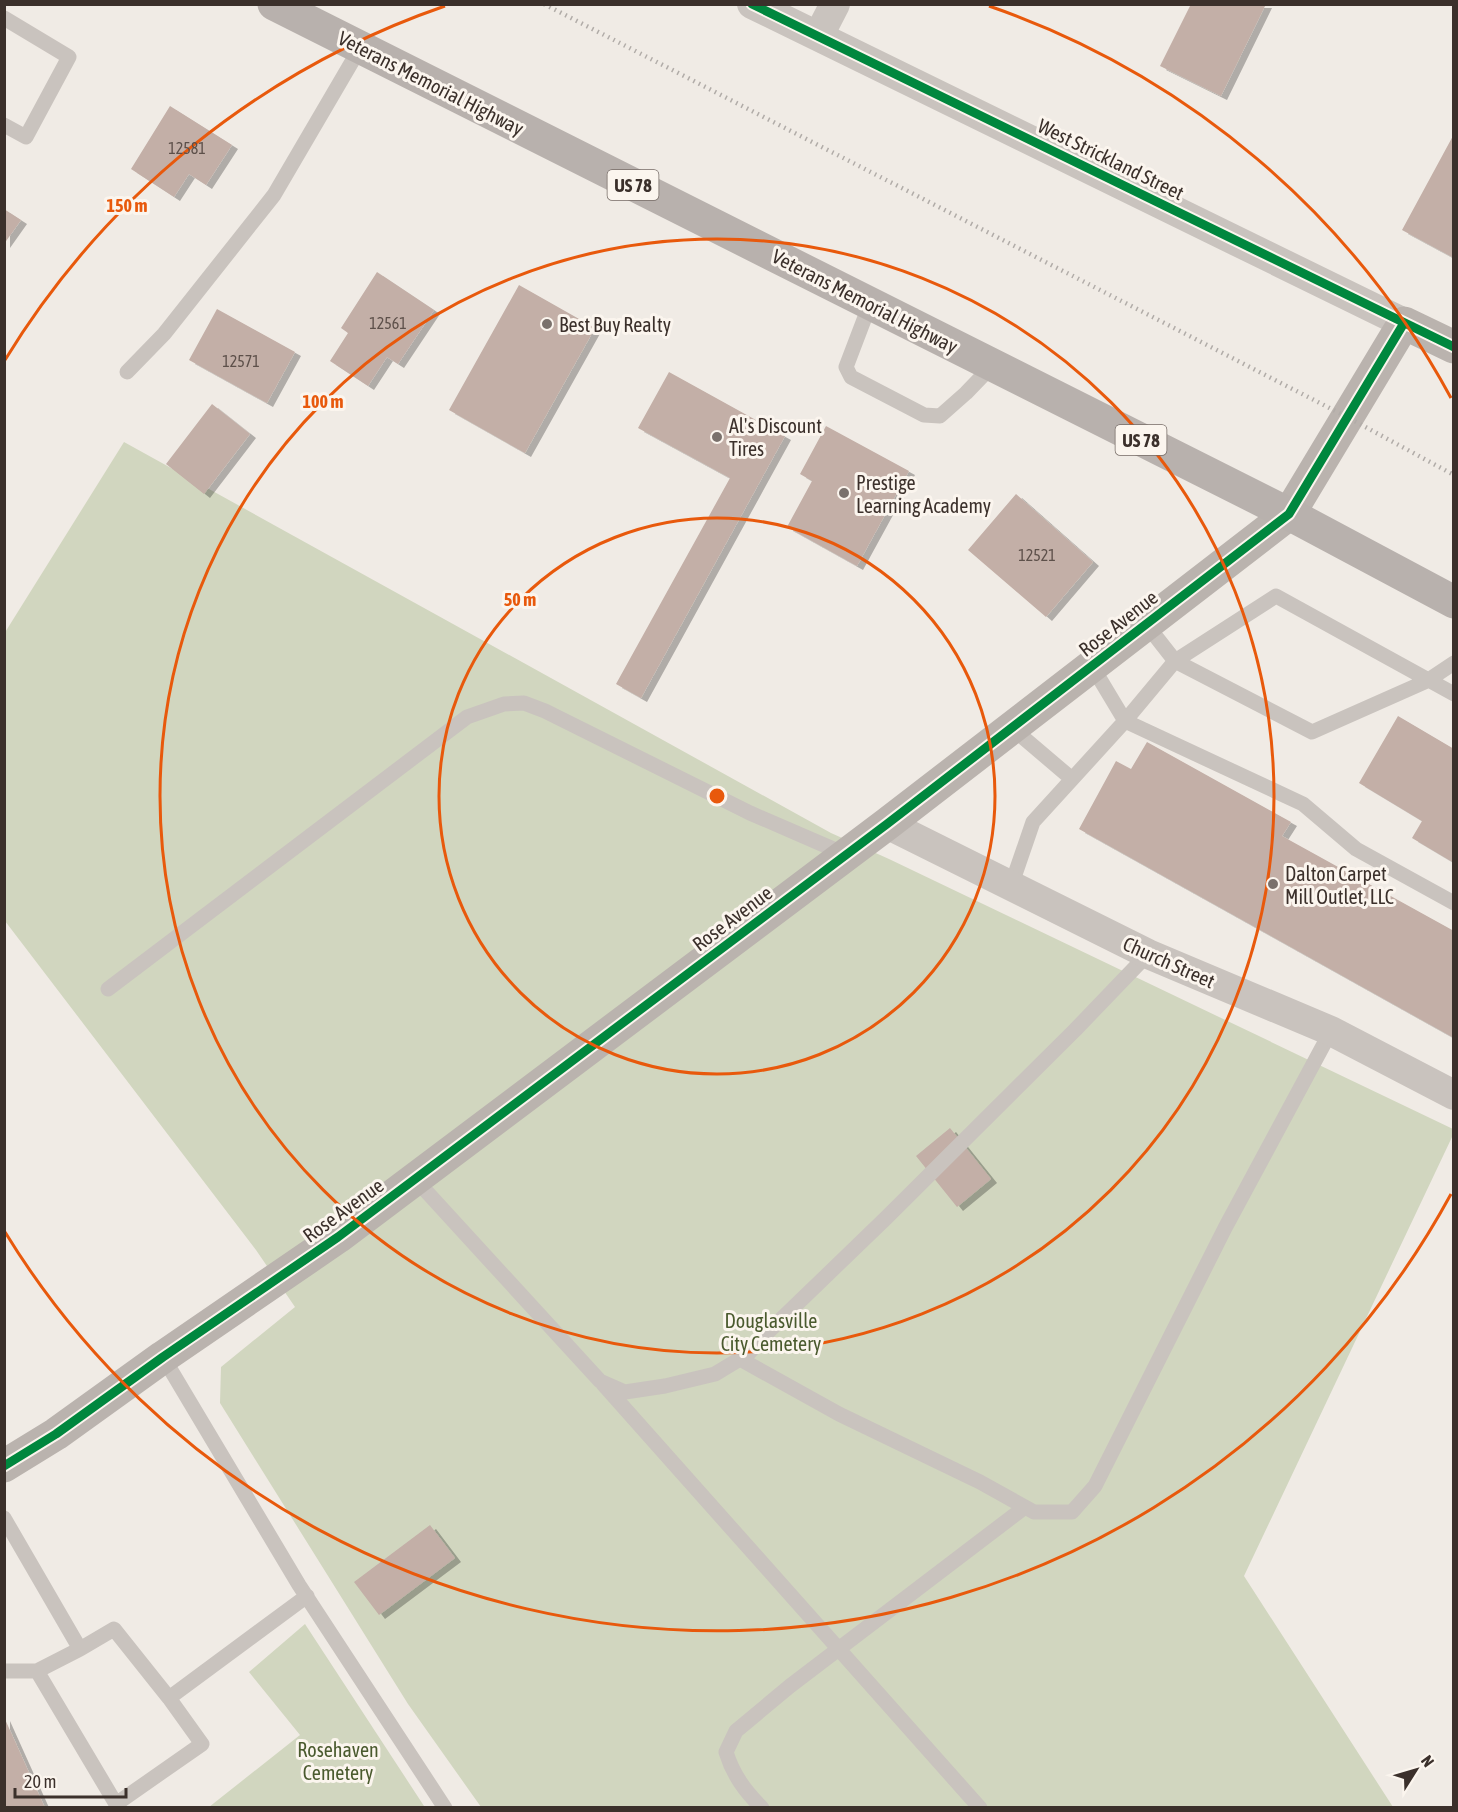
<svg xmlns="http://www.w3.org/2000/svg" width="1458" height="1812" font-family="'Asap Condensed',sans-serif">
  <defs>
    <filter id="shadow"><feDropShadow dx="6" dy="4" stdDeviation="0" flood-color="#0004"/></filter>
  </defs>
  <rect width="100%" height="100%" fill="#f0ebe5"/>
  <!-- green -->
  <path fill="#d1d6bf" d="M124 442 831 833 889 859 1453 1129V1135L1244 1576 1393 1807H481L408 1704 220 1403 221 1367 295 1307 256 1250 5 921 4 634Z
    M305 1624 424 1806 426 1807H209L300 1735 249 1672Z"/>
  <!-- building -->
  <path fill="#c3afa7" filter="url(#shadow)" d="M1191 4H1266L1221 96 1160 66Z
    M170 106 232 145 206 185 189 174 174 197 131 169Z
    M1454 134V258L1402 230Z
    M4 209 21 220 4 244Z
    M377 272 434 310 398 364 387 357 368 386 330 361 348 333 341 328Z
    M519 285 595 328 525 453 449 410Z
    M217 309 295 352 267 403 189 360Z
    M669 372 785 436 641 698 616 684 730 478 638 428Z
    M212 404 250 434 204 494 166 464Z
    M826 426 909 471 857 566 787 527 812 481 800 474Z
    M1016 494 1093 562 1046 617 968 550Z
    M1398 716 1454 749V863L1412 838 1422 821 1359 783Z
    M1147 742 1291 822 1282 836 1454 931V1038L1079 829 1116 761 1131 769Z
    M950 1128 991 1179 957 1207 916 1156Z
    M430 1525 455 1558 379 1615 354 1582Z
    M4 1717 45 1808H4Z"/>
  <g fill="none" stroke-linecap="round" stroke-linejoin="round">
    <!-- lane -->
    <path stroke="#c9c3be" stroke-width="15" d="M4 18 69 57 26 137 4 125
      M870 304 846 367 851 377 924 415 940 416 966 393 992 366
      M127 372 164 334 274 195 360 48
      M1454 663 1427 681 1312 732 1175 661 1276 596 1454 694
      M1092 666 1125 721 1303 804 1356 849 1454 903
      M1012 728 1072 779
      M1011 886 1033 822 1125 721 1175 661 1146 624
      M108 989 467 717 504 704 524 703 545 711 750 813 847 855
      M415 1179 600 1381 625 1392 665 1386 715 1374 748 1354 770 1330 886 1218 1075 1030 1148 954
      M163 1357 299 1585 445 1808
      M740 1359 839 1414 980 1482 1034 1512H1072L1095 1486 1225 1228 1331 1031
      M603 1384 980 1808
      M4 1518 80 1649 114 1629 169 1698 307 1596
      M80 1649 37 1671 116 1804 202 1744 169 1698
      M4 1671H37
      M762 1808C745 1791 733 1775 726 1752L736 1731 790 1686 1025 1507"/>
    <!-- street -->
    <path stroke="#c9c3be" stroke-width="30" d="M752 4 1404 323
      M819 35 835 4
      M887 824 1148 954 1331 1031 1454 1095"/>
    <!-- secondary -->
    <path stroke="#bab3ae" stroke-width="33" d="M4 1466 56 1434 163 1357 338 1237 887 824 1289 514 1404 323 1454 347"/>
    <!-- primary -->
    <path stroke="#b8b1ad" stroke-width="33" d="M274 4 1289 514 1454 602"/>
    <!-- rail -->
    <path stroke="#b1aca8" stroke-width="4.5" stroke-dasharray="1.5 4.5" stroke-linecap="butt" d="M544 4 1347 417 1454 475"/>
    <!-- cycleway casing -->
    <g stroke="#fbf5ee" stroke-width="13">
      <path id="cycleway" d="M752 4 1454 347
        M4 1466 56 1434 163 1357 338 1237 887 824 1289 514 1404 323"/>
    </g>
    <!-- cycleway -->
    <use href="#cycleway" stroke="#00873e" stroke-width="9"/>
  </g>
  <!-- distance rings -->
  <g fill="none" stroke="#e8590c" stroke-width="3">
    <circle cx="717" cy="796" r="278"/>
    <circle cx="717" cy="796" r="557"/>
    <path d="M1451 1194A835 835 0 0 1 5 1232M5 360A835 835 0 0 1 445 6M989 6A835 835 0 0 1 1451 398"/>
  </g>
  <!-- markers -->
  <g fill="#7a716c" stroke="#fbf5ee" stroke-width="2">
    <circle cx="547" cy="324" r="6"/>
    <circle cx="717" cy="437" r="6"/>
    <circle cx="844" cy="493" r="6"/>
    <circle cx="1273" cy="884" r="6"/>
  </g>
  <g text-anchor="middle" dominant-baseline="central" stroke-width="6" stroke-linejoin="round" paint-order="stroke">
    <!-- number labels -->
    <g font-size="16" fill="#5d504a">
      <text x="187" y="148">12581</text>
      <text x="388" y="323">12561</text>
      <text x="241" y="361">12571</text>
      <text x="1037" y="555">12521</text>
    </g>
    <!-- shield labels -->
    <g fill="#fbf5ee" stroke="#756b66" stroke-width="1.5">
      <rect x="607.5" y="170" width="51" height="30" rx="4.5"/>
      <rect x="1115.5" y="425" width="51" height="30" rx="4.5"/>
    </g>
    <g font-size="18" font-weight="bold" fill="#3b302b">
      <text x="633" y="185">US 78</text>
      <text x="1141" y="440">US 78</text>
    </g>
    <!-- street labels -->
    <g font-size="20" fill="#3b302b" stroke="#fbf5ee">
      <text transform="translate(431 83) rotate(27)">Veterans Memorial Highway</text>
      <text transform="translate(1111 159) rotate(26)">West Strickland Street</text>
      <text transform="translate(865 301) rotate(27)">Veterans Memorial Highway</text>
      <text transform="translate(1118 623) rotate(-38)">Rose Avenue</text>
      <text transform="translate(732 918) rotate(-37)">Rose Avenue</text>
      <text transform="translate(1169 962) rotate(24)">Church Street</text>
      <text transform="translate(343 1210) rotate(-36)">Rose Avenue</text>
    </g>
    <!-- poi labels -->
    <g font-size="20" fill="#3b302b" stroke="#fbf5ee" text-anchor="start">
      <text x="559" y="324">Best Buy Realty</text>
      <text x="729" y="425">Al's Discount<tspan x="729" dy="23">Tires</tspan></text>
      <text x="856" y="482">Prestige<tspan x="856" dy="23">Learning Academy</tspan></text>
      <text x="1285" y="873">Dalton Carpet<tspan x="1285" dy="23">Mill Outlet, LLC</tspan></text>
    </g>
    <!-- park labels -->
    <g font-size="20" fill="#4a5a2e" stroke="#fbf5ee">
      <text x="771" y="1320">Douglasville<tspan x="771" dy="23">City Cemetery</tspan></text>
      <text x="338" y="1749">Rosehaven<tspan x="338" dy="23">Cemetery</tspan></text>
    </g>
  </g>
  <circle cx="717" cy="796" r="9" fill="#e8590c" stroke="#fbf5ee" stroke-width="3"/>
  <g font-size="18" text-anchor="middle" font-weight="bold" fill="#e8590c" stroke="#fbf5ee" stroke-width="6" stroke-linejoin="round" paint-order="stroke">
    <text x="127" y="212">150 m</text>
    <text x="323" y="408">100 m</text>
    <text x="520" y="606">50 m</text>
  </g>
  <!-- border -->
  <rect width="1458" height="1812" fill="none" stroke="#3b302b" stroke-width="12"/>
  <!-- north arrow -->
  <g transform="translate(1416 1770) rotate(53)" stroke="#fbf5ee" stroke-width="4.5" paint-order="stroke">
  <path d="M0-4.5L10 22L0 15L-10 22Z" fill="#3b302b"/>
  <text y="-9" font-size="16" font-weight="bold" text-anchor="middle" fill="#3b302b">N</text>
  </g>
  <!-- scale -->
  <path d="M15 1788v9h111v-9" fill="none" stroke="#3b302b" stroke-width="3"/>
  <text x="24" y="1788" font-size="18" fill="#3b302b" stroke="#fbf5ee" stroke-width="4.5" paint-order="stroke">20 m</text>
</svg>
